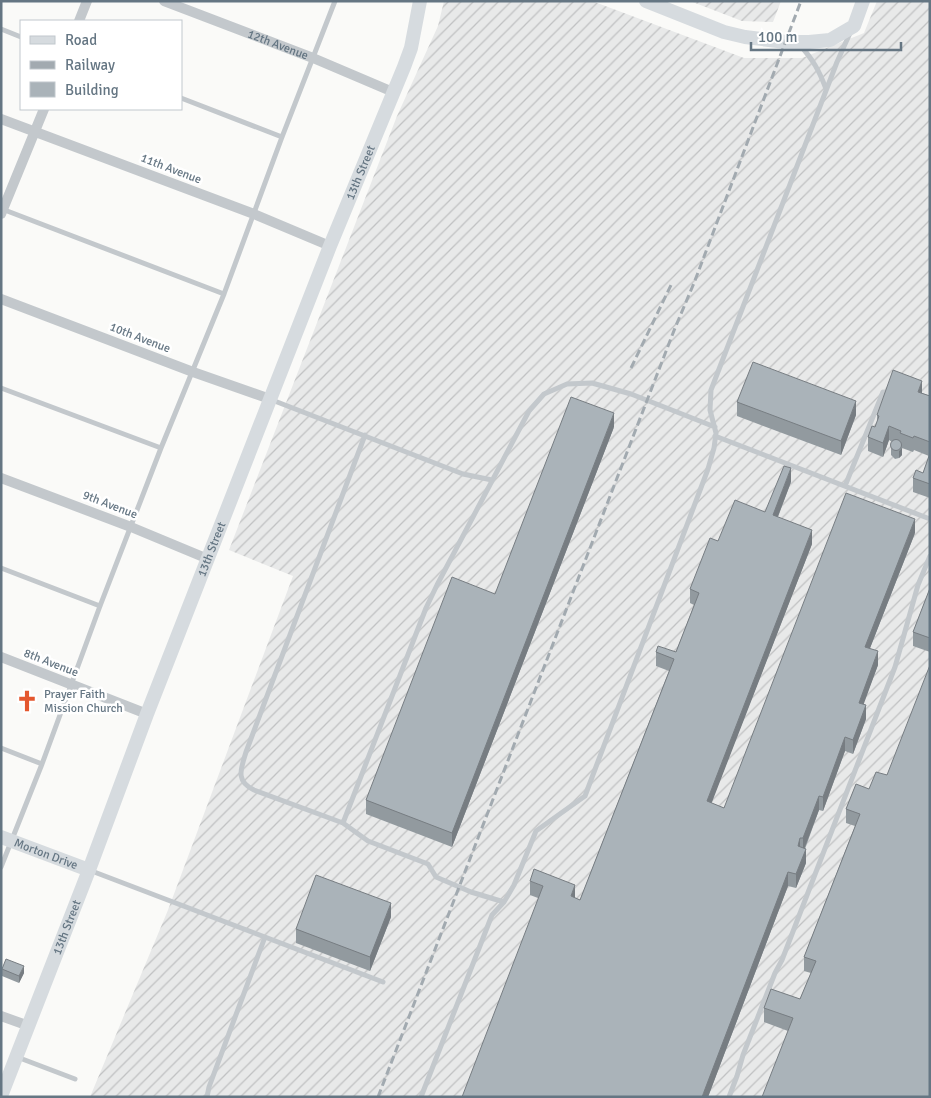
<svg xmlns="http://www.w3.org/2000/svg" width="931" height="1098" font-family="Signika,sans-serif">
  <defs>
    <pattern id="industrial-furrows" width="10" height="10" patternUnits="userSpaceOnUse" patternTransform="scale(1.25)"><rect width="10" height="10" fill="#e8e9e9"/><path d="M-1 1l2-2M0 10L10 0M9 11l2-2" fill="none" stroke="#c0c1c2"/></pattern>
  </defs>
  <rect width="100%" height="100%" fill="#fafaf8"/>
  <!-- industrial -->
  <path fill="url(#industrial-furrows)" d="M444 1H592L744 58H802L864 33 877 1H930V1097H90L168 910 293 576 229 550 397 116 438 26Z
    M690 1H781L773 22 742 21Z"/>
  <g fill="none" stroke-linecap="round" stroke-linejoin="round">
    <!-- lane -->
    <path stroke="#c3c8cc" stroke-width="5" d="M1 29 21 37
      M800 45C813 60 819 70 826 89
      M181 98 282 137
      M2 209 224 294
      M1 388 161 448
      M272 400 463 474 492 480
      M715 436 930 519
      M845 486 883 392
      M1 568 100 606
      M1 748 42 764
      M343 823 254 790C235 781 241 769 246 752L365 435
      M1 867 42 764 100 606 161 448 224 294 282 137 335 1
      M89 870 383 982
      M504 902 471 892 436 877 428 864 368 841 343 823 426 608 437 585 529 411 544 394 567 384 592 383 631 394 715 427
      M17 1057 75 1079
      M207 1097 209 1087 265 937
      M421 1097 492 915 504 902 514 885 536 831 585 796 708 469 714 448 716 433 710 410 711 390 837 62 850 33
      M729 1097 737 1076 743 1055 775 973 782 960 895 667 918 585 930 556"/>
    <!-- street -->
    <g stroke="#c3c8cc" stroke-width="10">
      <path id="s1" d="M164 1 313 58 393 92"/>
      <path d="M79 21 87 1"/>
      <path d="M1 119 254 214 330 246"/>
      <path d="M1 214 44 109"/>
      <path d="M1 299 193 372 270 399"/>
      <path d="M1 478 131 527 208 559"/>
      <path d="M1 657 147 714"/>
      <path d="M1 1016 29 1026"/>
    </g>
    <!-- secondary -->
    <g stroke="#d6dbdf" stroke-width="14">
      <path d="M646 1 724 32 745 37 786 42H809L830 40 854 26 863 1"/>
      <path id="s2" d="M1 837 89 870"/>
      <path id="s3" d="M1 1096 89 870 147 714 330 246 404 67 411 48 420 1"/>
    </g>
    <!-- rail -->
    <path stroke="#a2aab0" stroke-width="3" stroke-dasharray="8 4" stroke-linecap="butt" d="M631 368 672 283
      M378 1097 675 328 694 283 801 1"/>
  </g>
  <!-- wall -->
  <path fill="#929a9f" d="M922 393 930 396V498L913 492V478L923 473 929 456 914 450 913 452 902 448V455L899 458 895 459 891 455V444L892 442 889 440 883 457 868 451V437L875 427 877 423V415Z
    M737 402 856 415 841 455 737 416Z
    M614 427 452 847 366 814V800Z
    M791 482 778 517 812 544 711 803 724 808 915 533 870 648 878 665 863 704 866 719 853 754 845 751 823 811 819 810 805 849 806 863 796 888 788 886 708 1097 538 898 530 895V881L580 900 669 671 656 666V652H676L694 605 690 603V589L718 541 765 512Z
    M930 588V652L913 646V632Z
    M856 784 930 1097 788 1031 764 1022V1008L800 999 811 973 804 971V957L855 826 846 823V809Z
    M391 917 370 971 296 943V929Z
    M2 969 24 973 19 983 2 976Z"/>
  <!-- shaded-wall -->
  <path fill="#777d82" d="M922 381V395L918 392Z
    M856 401V415L841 455V441Z
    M614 413V427L452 847V833Z
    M889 426V440L883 457V443Z
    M902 448V455L899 458V451Z
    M791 468V482L773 529V515Z
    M915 519V533L865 661V647Z
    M812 530V544L707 815V801Z
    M878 651V665L859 717V703Z
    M866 705V719L853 754V740Z
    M845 737V751L823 811V797Z
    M819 796V810L803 852V838Z
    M800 838V852L798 846Z
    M806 849V863L796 888V874Z
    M788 872V886L708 1097H702Z
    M575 885V899L571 896Z
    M391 903V917L370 971V957Z
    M24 966V973L19 983V976Z"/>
  <!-- building -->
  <path fill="#aab3b9" stroke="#777d82" d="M753 362 856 401 841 441 737 402Z
    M893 370 922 381 918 392 930 396V442L914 436 913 438 900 433 901 431 889 426 883 443 868 437 872 426 875 427 879 416 877 415Z
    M571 397 614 413 452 833 366 800 452 577 495 594Z
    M890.5 445a5.5 5.5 0 1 1 11 0a5.5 5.5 0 1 1-11 0Z
    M930 453V484L913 478 916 470 923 473Z
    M784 466 791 468 773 515 812 530 707 801 724 808 846 493 915 519 865 647 878 651 859 703 866 705 853 740 845 737 823 797 819 796 803 838H800L798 846 806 849 796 874 788 872 702 1097H462L543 886 530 881 534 869 575 885 571 896 580 900 674 659 656 652 658 646 676 652 699 593 690 589 710 538 718 541 735 500 765 512Z
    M930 588V638L913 632Z
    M930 665V1097H762L793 1018 764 1008 771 989 800 999 816 961 804 957 860 814 846 809 856 784 869 789 876 772 887 775Z
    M316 875 391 903 370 957 296 929Z
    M6 959 24 966 19 976 2 969Z"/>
  <!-- icons -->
  <defs>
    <g id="church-bare" transform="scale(1.725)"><path d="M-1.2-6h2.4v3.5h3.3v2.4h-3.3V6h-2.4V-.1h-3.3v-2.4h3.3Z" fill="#e4572e" stroke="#fff" stroke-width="2.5" paint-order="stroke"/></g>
  </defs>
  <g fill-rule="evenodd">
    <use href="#church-bare" x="27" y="701"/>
  </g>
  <g text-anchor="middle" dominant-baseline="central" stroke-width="5" stroke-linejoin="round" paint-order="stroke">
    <!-- street labels -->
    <g font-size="12" fill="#657683" stroke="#fff">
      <text stroke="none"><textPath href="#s1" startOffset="122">12th Avenue</textPath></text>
      <text transform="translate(171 169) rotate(21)">11th Avenue</text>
      <text stroke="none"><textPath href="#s3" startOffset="991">13th Street</textPath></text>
      <text transform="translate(140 338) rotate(21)">10th Avenue</text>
      <text transform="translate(110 505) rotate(21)">9th Avenue</text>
      <text stroke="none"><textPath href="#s3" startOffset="586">13th Street</textPath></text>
      <text transform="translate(51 663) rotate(21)">8th Avenue</text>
      <text stroke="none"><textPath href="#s2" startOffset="48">Morton Drive</textPath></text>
      <text stroke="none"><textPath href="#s3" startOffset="181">13th Street</textPath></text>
    </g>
    <!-- poi labels -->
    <g font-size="12" fill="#657683" stroke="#fff" text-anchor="start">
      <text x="44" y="694">Prayer Faith<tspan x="44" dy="14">Mission Church</tspan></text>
    </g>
  </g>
  <!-- border -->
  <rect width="931" height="1098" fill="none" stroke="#657683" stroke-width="5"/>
  <!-- legend -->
  <rect x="20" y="20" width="162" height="90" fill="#ffffff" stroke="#c1c8cd"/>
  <rect x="30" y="36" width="25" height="8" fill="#d6dbdf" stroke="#c1c8cd"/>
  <text x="65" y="45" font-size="15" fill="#657683">Road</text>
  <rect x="30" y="61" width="25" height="8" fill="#a2aab0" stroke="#c1c8cd"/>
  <text x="65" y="70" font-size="15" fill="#657683">Railway</text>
  <rect x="30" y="82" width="25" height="15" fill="#aab3b9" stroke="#c1c8cd"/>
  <text x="65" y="95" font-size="15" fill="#657683">Building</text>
  <!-- scale -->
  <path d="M751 42v8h150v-8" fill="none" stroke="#657683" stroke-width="2.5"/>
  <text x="758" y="42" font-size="15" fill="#657683" stroke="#ffffff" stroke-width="4" paint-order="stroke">100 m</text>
</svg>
